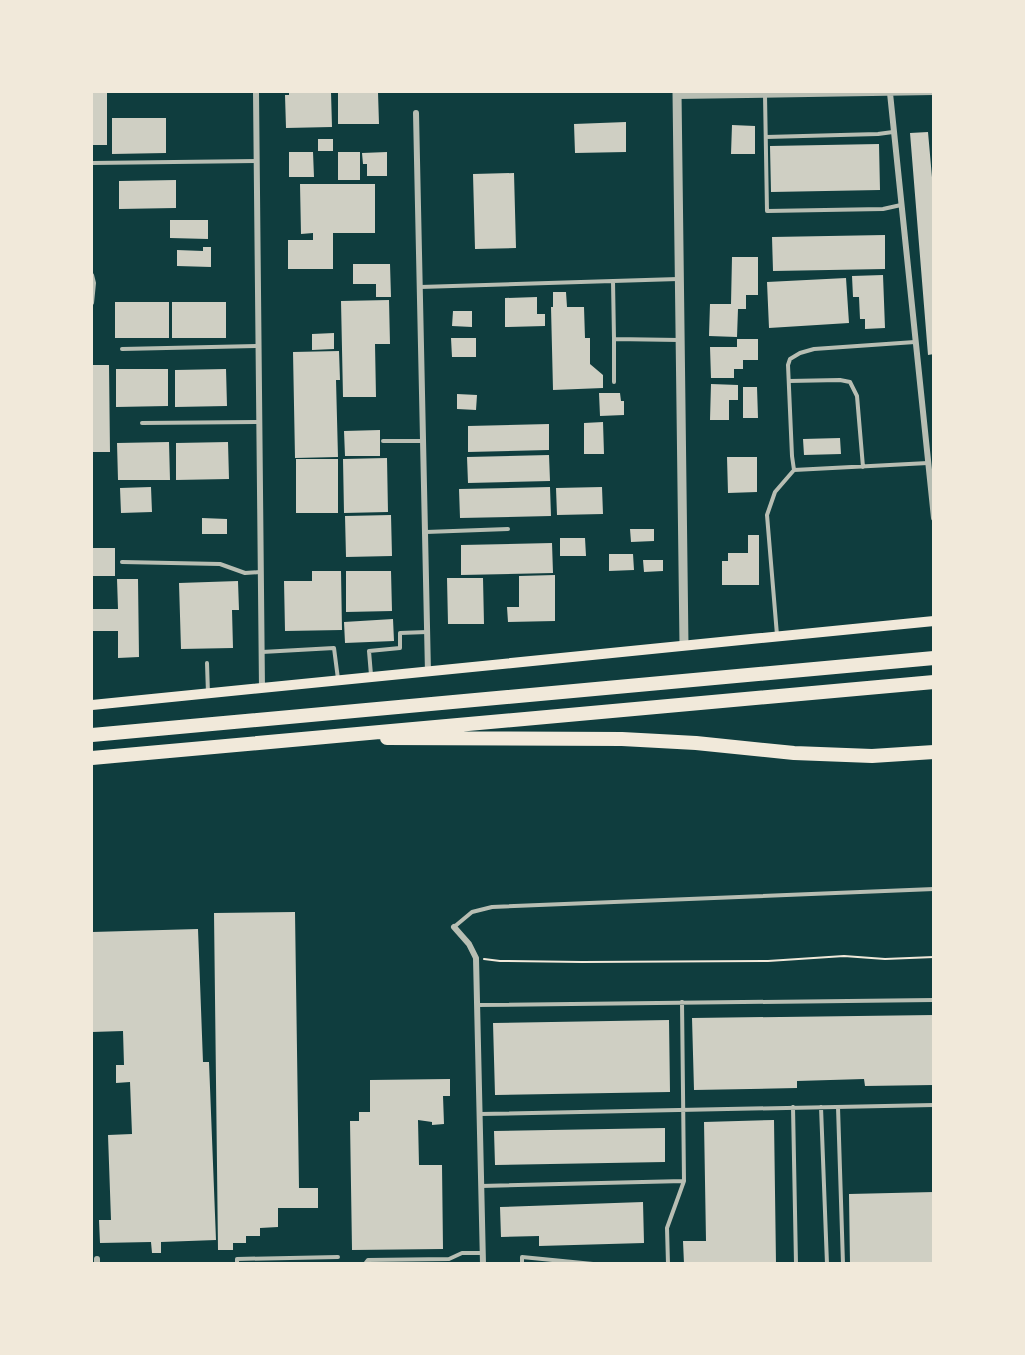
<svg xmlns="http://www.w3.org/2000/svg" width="1025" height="1355" font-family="'DM Sans',sans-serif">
  <rect width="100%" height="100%" fill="#0f3d3e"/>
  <!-- building -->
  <path fill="#cfcfc3" d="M92 92H107V145H92Z
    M289 92H331L332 127 286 128 285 95H289Z
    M338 92H378L379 124H338Z
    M112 118H166V153L112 154Z
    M626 122V152L575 153 574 124Z
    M732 125 755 126V154H731Z
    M928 132 934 200V354L928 355 910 133Z
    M318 139H333V151H318Z
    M879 144 880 190 771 192 770 146Z
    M289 152H313L314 177H289Z
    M338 152H360V180H338Z
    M387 152V176H367V164H363L362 153Z
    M514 173 516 248 475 249 473 174Z
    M176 180V208L119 209V181Z
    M300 184H375V233H333V269H288V240H313V233L301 234Z
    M170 220H208V239L170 238Z
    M885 235V269L773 271 772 237Z
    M203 247H211V267L177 266V250L203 251Z
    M732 257H758V295H746V309H738L737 337 709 336 710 304H731Z
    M353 264H390L391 297H376V284H353Z
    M883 275 885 328 865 329V319H860L859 297H853L852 276Z
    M846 278 849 323 769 328 767 282Z
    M553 292H566L567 307H584L585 338H590V364L603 375V388L553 390 551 307H553Z
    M537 297V314H545V326L505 327V298Z
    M389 300 390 344H375L376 397H343L341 301Z
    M115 302H169V338H115Z
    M172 302H226V338H172Z
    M453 311H472V327L452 326Z
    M334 333V349L312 350V334Z
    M451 338H476V357H452Z
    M737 339H758V360H743V369H734V378H711L710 347H737Z
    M339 351 340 380H336L338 457 295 458 293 352Z
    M92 365H109L110 452H92Z
    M116 369H168V406L116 407Z
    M226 369 227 406 175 407V370Z
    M711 384 738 385V400H729V420H710Z
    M743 387H757L758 418H743Z
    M599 393H620L621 401H624V415L600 416Z
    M457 394 477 395 476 410 457 409Z
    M603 422 604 454H584V423Z
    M549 424V450L468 452V426Z
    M380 430V456H345L344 431Z
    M840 438 841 454 804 455 803 439Z
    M169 442 170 480H118L117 443Z
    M228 442 229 479 176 480V443Z
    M549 455 550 481 468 483 467 457Z
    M727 457H757V492L728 493Z
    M387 458 388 512 344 513 343 459Z
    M296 459H338V513H296Z
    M151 487 152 512 121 513 120 488Z
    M550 487 551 516 460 518 459 489Z
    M602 487 603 514 557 515 556 488Z
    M391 515 392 556 346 557 345 516Z
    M202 518 227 519V534H202Z
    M630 529H654V541L631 542Z
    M748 535H759V585H722V561H728V553H748Z
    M560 538H585L586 556H560Z
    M552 543 553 573 461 575V545Z
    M92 548H115V576H92Z
    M609 554H633L634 570 609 571Z
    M643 560H663V571L644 572Z
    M312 571H341L342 630 285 631 284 581H312Z
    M346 571H391L392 611 346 612Z
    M555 575V621L508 622 507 607H519V576Z
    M447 578H483L484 624H448Z
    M117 579H138L139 657 118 658V631H92V609H118Z
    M238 581 239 610H232L233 648 181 649 179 583Z
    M393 619 394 641 345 643 344 622Z
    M295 912 299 1188H318V1208H278V1227L260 1228V1236H246V1243H233V1250H218L214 913Z
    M198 929 203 1062H209L216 1240 161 1242V1253H152L151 1242 100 1243 99 1220H111L108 1135 132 1134 130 1082 116 1083V1065H124L123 1031 92 1032V932Z
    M934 1015V1085L865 1086 864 1079 797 1081V1088L694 1090 692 1018Z
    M669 1020 670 1092 495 1095 493 1023Z
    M450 1079V1096H443L444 1124 432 1125V1122L418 1120 419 1165H442L443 1249 352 1250 350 1121H359V1112H370V1080Z
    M774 1120 776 1264H684L683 1241H706L704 1122Z
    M665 1128V1162L495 1165 494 1131Z
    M934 1192V1264H850L849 1194Z
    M643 1202 644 1243 539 1246V1236L501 1237 500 1207Z"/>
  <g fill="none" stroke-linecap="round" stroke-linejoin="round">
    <!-- path -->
    <path stroke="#f1e9da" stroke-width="2" d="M484 959 500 961 582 962 768 961 844 956 885 959 934 957"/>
    <!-- service -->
    <path stroke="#b8beb3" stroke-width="4" d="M765 95 767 211 883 209 901 205
      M766 137 878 134 893 132
      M92 163 257 161
      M92 275 94 283 92 303
      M613 281 678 279
      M420 287 613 281 614 339 679 340
      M614 339V382
      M915 342 814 349 800 353 790 359 788 365 792 456 794 470 928 463
      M122 349 259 346
      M789 381 840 380 850 382 857 396 863 467
      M142 423 260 422
      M383 441H423
      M426 532 508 529
      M122 562 220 564 245 573 260 572
      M777 635 767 515 775 492 794 470
      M262 652 334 648 338 679
      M207 663 208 694
      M371 675 369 651 400 648V633L427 632
      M454 927 472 912 492 907 934 889
      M477 1005 934 1000
      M793 1107 796 1264
      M821 1107 827 1264
      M838 1107 843 1264
      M480 1114 934 1105
      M481 1186 684 1181
      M237 1264V1259L338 1257
      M365 1264 368 1260 449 1259 462 1253H483
      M522 1264V1257L593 1264
      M668 1264 667 1228 684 1181 682 1002"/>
    <!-- minor -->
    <path stroke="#b8beb3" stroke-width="6" d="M256 92 262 689
      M890 93 934 518
      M677 96 934 92
      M416 113 428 673
      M454 927 469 944 476 958 483 1264
      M97 1259V1264"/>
    <!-- tertiary -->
    <path stroke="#b8beb3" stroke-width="9" d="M677 92 684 645"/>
    <!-- secondary -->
    <path stroke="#f1e9da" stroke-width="10" d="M92 705C372 679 653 648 934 621"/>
    <!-- motorway -->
    <path stroke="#f1e9da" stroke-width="14" d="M92 735 934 658
      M387 738 622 739 696 743 794 753 872 756 934 752
      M92 758 934 682"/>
  </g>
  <!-- border -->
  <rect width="1025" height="1355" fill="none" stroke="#f1e9da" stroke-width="186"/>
</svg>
